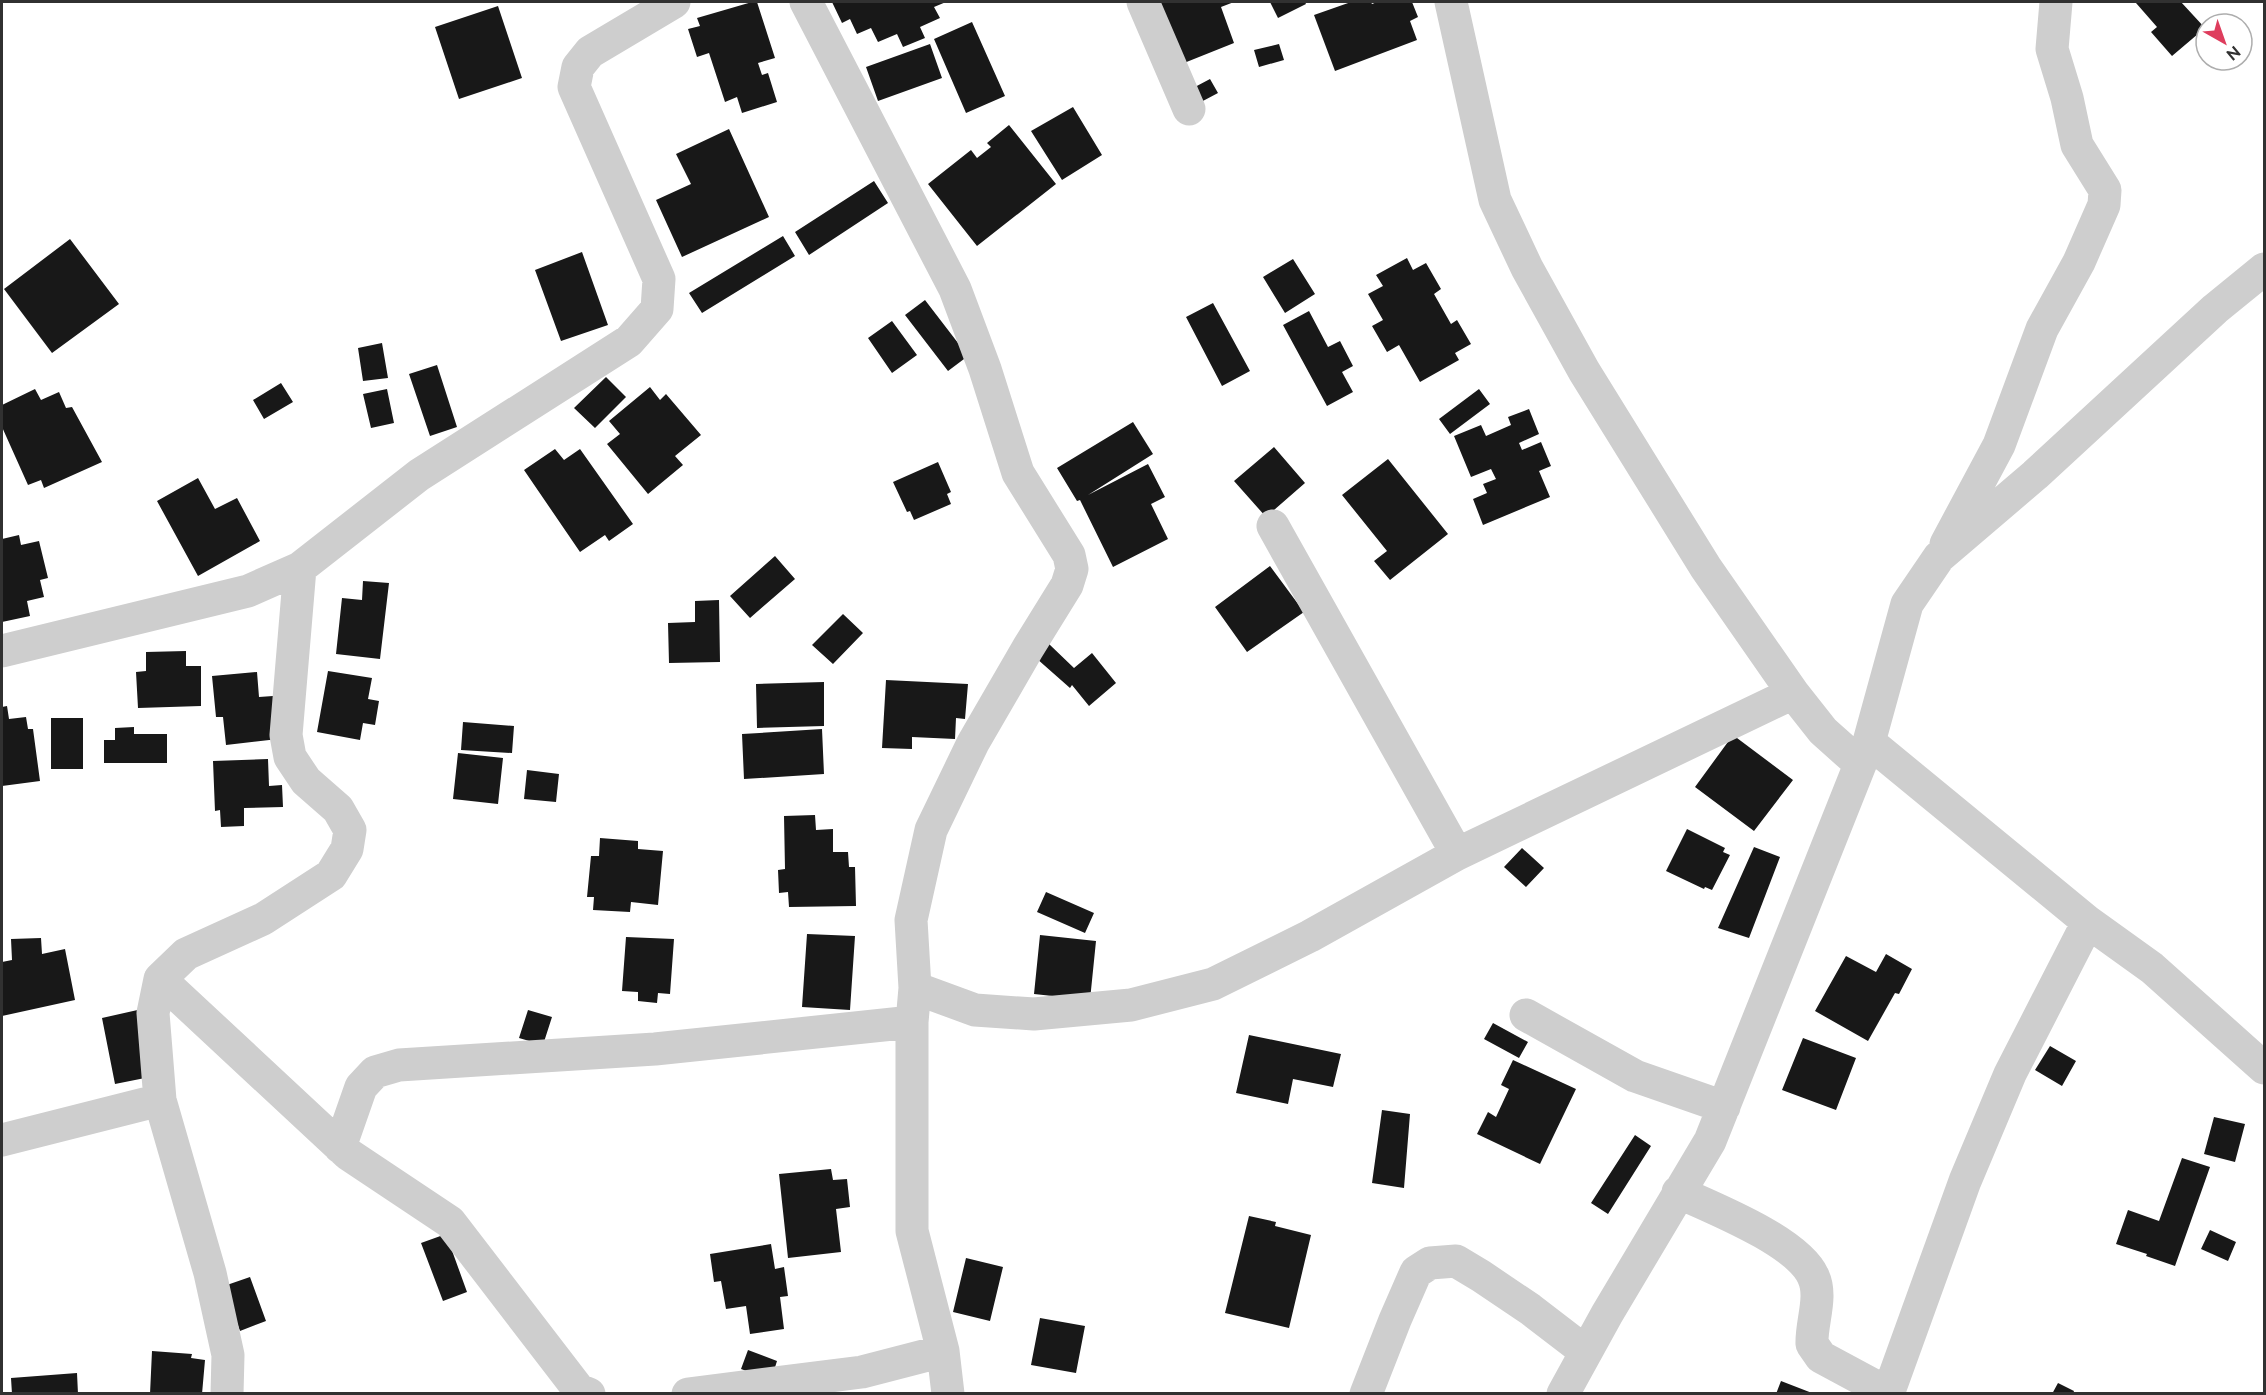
<svg xmlns="http://www.w3.org/2000/svg" width="2266" height="1395" font-family="Raleway,sans-serif">
  <rect width="100%" height="100%" fill="#fff"/>
  <!-- building -->
  <path fill="#181818" d="M752 2H757L775 58 758 63 762 75 768 73 777 102 742 113 737 97 725 102 709 53 697 57 688 29 700 26 697 18Z
    M832 2H946L934 7 940 18 920 27 925 38 903 47 897 34 878 42 871 28 857 34 850 19 842 23Z
    M1160 2H1234L1221 7 1234 43 1184 63Z
    M1270 2H1305L1306 4 1278 18Z
    M1351 2H1371L1372 4 1377 2H1412L1418 17 1410 21 1417 40 1335 71 1314 15Z
    M2138 2H2181L2205 28 2172 56 2151 32 2157 27 2136 3Z
    M498 6 522 78 459 99 435 27Z
    M972 22 1005 96 966 113 934 39Z
    M930 44 942 78 878 101 866 67Z
    M1279 44 1284 60 1259 67 1254 50Z
    M1210 79 1218 93 1201 102 1193 88Z
    M1073 107 1102 155 1062 180 1031 131Z
    M1009 125 1056 184 977 246 928 184 971 150 977 158 991 147 987 143Z
    M729 129 769 217 682 257 656 200 691 184 676 154Z
    M874 181 888 203 809 255 795 232Z
    M783 236 795 256 702 313 689 293Z
    M70 239 119 304 52 353 4 289Z
    M582 252 608 325 561 341 535 270Z
    M1407 258 1413 270 1426 263 1441 289 1434 294 1451 324 1457 320 1471 344 1455 353 1459 360 1420 382 1399 345 1387 352 1372 326 1383 320 1368 294 1383 286 1376 275Z
    M1293 259 1315 294 1285 313 1263 277Z
    M925 300 968 356 948 371 905 315Z
    M1213 303 1250 371 1222 386 1186 317Z
    M1309 311 1328 347 1340 341 1353 366 1342 372 1353 392 1327 406 1283 325Z
    M892 321 917 355 892 373 868 338Z
    M382 343 388 378 363 381 358 348Z
    M437 365 457 427 430 436 409 374Z
    M606 377 626 397 595 428 574 408Z
    M281 383 293 402 264 419 253 400Z
    M650 387 660 400 666 394 701 435 675 456 683 465 648 494 607 444 620 434 609 421Z
    M35 389 41 400 59 392 66 408 72 407 102 462 44 488 41 480 28 485 2 427V405Z
    M387 389 394 423 371 428 363 394Z
    M1479 389 1490 404 1450 434 1439 419Z
    M1529 409 1539 434 1519 443 1522 450 1541 442 1551 466 1539 471 1550 497 1483 525 1473 499 1487 493 1483 484 1496 479 1491 469 1471 477 1454 436 1481 425 1486 436 1511 425 1508 417Z
    M1133 422 1153 454 1088 495 1148 464 1165 497 1151 504 1168 539 1113 567 1080 500 1077 501 1057 468Z
    M1274 447 1305 483 1266 517 1234 481Z
    M555 449 564 460 580 449 633 524 609 541 605 535 580 552 524 470Z
    M1388 459 1448 534 1390 580 1374 561 1387 551 1342 495Z
    M938 462 951 492 947 494 951 504 914 520 910 511 907 512 893 482Z
    M198 478 215 509 237 498 260 541 198 576 157 501Z
    M19 535 21 545 39 541 48 578 40 580 44 597 27 601 30 616 2 622V539Z
    M775 556 795 579 750 618 730 596Z
    M1270 566 1304 612 1247 652 1215 607Z
    M363 581 389 583 380 659 336 654 342 598 362 600Z
    M719 600 720 662 669 663 668 623 695 622V601Z
    M843 614 863 633 833 664 812 645Z
    M1049 644 1074 668 1092 653 1116 683 1089 706 1072 685 1070 688 1036 658Z
    M186 651V666H201V706L138 708 136 672 146 671V652Z
    M328 671 372 678 368 699 379 701 375 725 363 723 360 740 317 732Z
    M257 672 259 697 273 696 278 739 226 745 223 717H216L212 676Z
    M886 680 968 684 965 719 956 718 955 739 912 737V749L882 748Z
    M824 682V726L757 728 756 684Z
    M7 706 9 719 26 717 28 729H33L40 781 2 786V707Z
    M51 718H83V769H51Z
    M463 722 514 726 512 753 461 750Z
    M134 727V734H167V763H104V740H115V728Z
    M822 729 824 774 744 779 742 734Z
    M1733 735 1793 780 1754 831 1695 787Z
    M458 753 503 758 498 804 453 799Z
    M268 759 269 786 282 785 283 807 244 808V826L221 827 220 810 215 811 213 761Z
    M527 770 559 774 556 802 524 799Z
    M815 815 816 830 833 829V852H848L849 867H855L856 906 789 907 788 892 779 893 778 870 785 869 784 816Z
    M1687 829 1725 848 1723 852 1730 855 1712 890 1705 887 1704 889 1666 871Z
    M600 838 638 841V849L663 851 658 905 631 902 630 912 593 910 594 897H587L591 856H599Z
    M1754 847 1780 857 1749 938 1718 928Z
    M1522 848 1544 868 1526 887 1504 867Z
    M1046 892 1094 913 1085 933 1037 912Z
    M807 934 855 936 850 1010 802 1007Z
    M1040 935 1096 941 1090 1000 1034 994Z
    M626 937 674 939 670 994 658 993 657 1003 638 1001V992L622 991Z
    M41 938 42 954 65 949 75 1000 2 1016V962L12 960 11 939Z
    M1886 954 1912 969 1899 994 1895 993 1868 1041 1815 1011 1846 956 1876 972Z
    M142 1009 155 1076 115 1084 102 1018Z
    M528 1010 552 1017 543 1045 519 1038Z
    M1493 1023 1528 1042 1519 1058 1484 1039Z
    M1249 1035 1341 1054 1333 1087 1293 1079 1288 1104 1236 1093Z
    M1803 1038 1856 1058 1836 1110 1782 1090Z
    M2050 1046 2076 1061 2062 1086 2035 1070Z
    M1513 1060 1576 1089 1540 1164 1477 1134 1488 1112 1496 1117 1509 1089 1501 1085Z
    M1382 1110 1410 1114 1404 1188 1372 1183Z
    M2214 1117 2245 1124 2235 1162 2204 1154Z
    M1635 1135 1651 1146 1608 1214 1591 1203Z
    M2182 1158 2210 1167 2175 1266 2146 1256 2147 1254 2116 1244 2128 1210 2159 1221Z
    M831 1169 833 1180 847 1179 850 1207 836 1209 841 1252 788 1258 779 1174Z
    M1249 1216 1276 1222 1275 1226 1311 1235 1289 1328 1225 1313Z
    M2210 1230 2236 1242 2228 1261 2201 1249Z
    M446 1234 467 1292 443 1301 421 1243Z
    M771 1244 775 1269 784 1267 788 1296 780 1297 784 1329 750 1334 746 1306 726 1309 721 1281 714 1282 710 1254Z
    M966 1258 1003 1267 990 1321 953 1312Z
    M250 1277 266 1321 240 1331 224 1286Z
    M1040 1318 1085 1326 1076 1373 1031 1365Z
    M748 1350 777 1361 771 1380 741 1369Z
    M152 1351 192 1354 191 1358 205 1360 202 1394H150Z
    M77 1373 78 1394H12L11 1378Z
    M1781 1381 1812 1393V1394H1776Z
    M2058 1383 2074 1391 2073 1394H2052Z"/>
  <g fill="none" stroke-linecap="round" stroke-linejoin="round">
    <!-- minor -->
    <path stroke="#cecece" stroke-width="33" d="M806 2 955 289 985 369 1018 473 1069 555 1072 569 1067 585 1028 648 973 743 931 830 911 920 915 988 912 1022V1231L943 1351 948 1394
      M1143 2 1189 109
      M1451 2 1495 200 1527 268 1584 371 1706 568 1793 693 1823 731 1860 764
      M1273 526 1457 854
      M1946 544 1999 445 2042 329 2079 262 2104 205 2105 190 2077 145 2067 98 2052 49 2056 2
      M2 651 248 591 300 568 419 475 629 341 657 309 659 279 574 87 578 67 590 52 674 2
      M1869 742 2088 922 2152 968 2264 1068
      M160 979 348 1154 450 1222 579 1390 589 1394
      M915 988 975 1010 1034 1014 1131 1005 1213 984 1310 936 1457 854 1793 693
      M1526 1015 1635 1076 1724 1107
      M2 1140 160 1100
      M340 1147 361 1087 375 1072 399 1065 655 1049 912 1022
      M1678 1192C1713 1208 1797 1241 1813 1276 1823 1296 1811 1323 1812 1344L1821 1357 1888 1393
      M227 1394 228 1355 210 1273 160 1100 153 1013 160 979 186 954 263 919 331 875 347 849 350 830 338 809 306 781 290 757 286 735 300 568
      M688 1394 862 1372 943 1351
      M1366 1394 1395 1320 1416 1272 1430 1263 1456 1261 1481 1276 1530 1309 1586 1352
      M1563 1394 1607 1314 1710 1141 1869 742 1907 604 1939 557 2035 475 2215 309 2264 269
      M1888 1394 1965 1181 2010 1074 2088 922"/>
  </g>
  <!-- border -->
  <rect width="2266" height="1395" fill="none" stroke="#313131" stroke-width="6"/>
  <!-- north arrow -->
  <g transform="translate(2224 42) rotate(140)"><circle r="28" fill="#ffffff" stroke="#adadad" stroke-width="1.5"/>
  <path d="M0-4.5L10 22L0 15L-10 22Z" fill="#de3d5d"/>
  <text y="-9" font-size="16" font-weight="bold" text-anchor="middle" fill="#313131">N</text>
  </g>
</svg>
